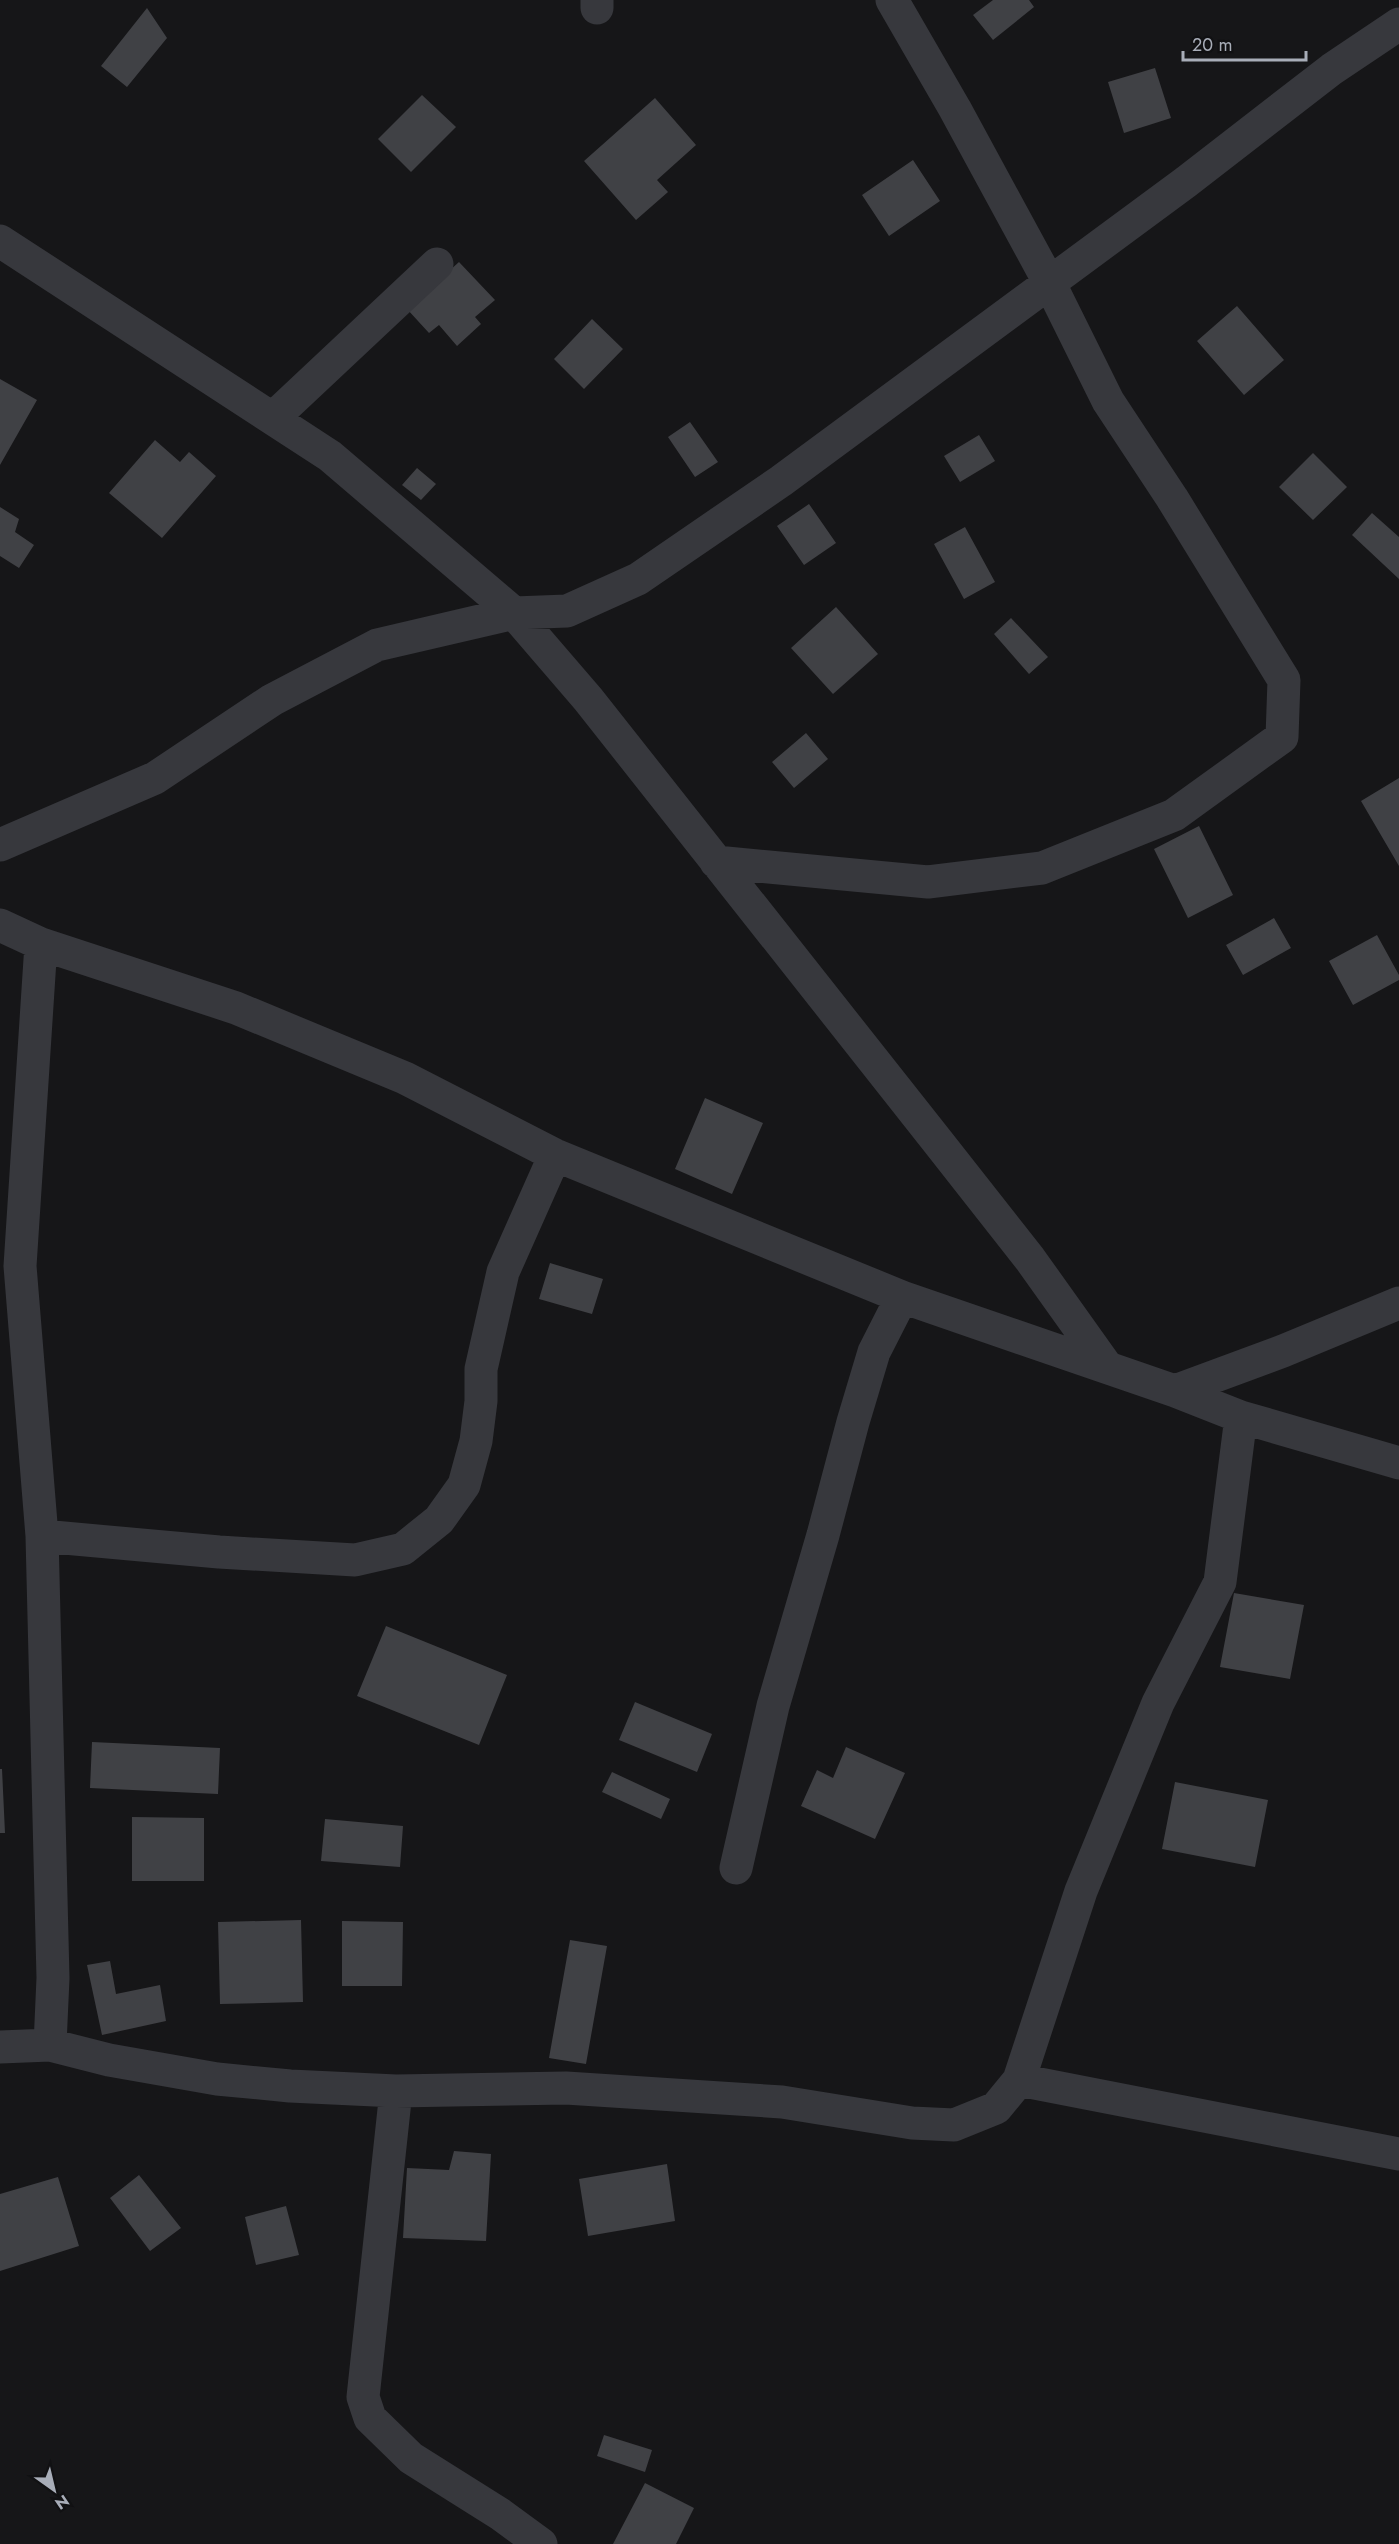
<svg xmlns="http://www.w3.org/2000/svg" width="1399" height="2544" font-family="Jost,sans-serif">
  <rect width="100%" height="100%" fill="#161618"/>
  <!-- building -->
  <path fill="#404145" d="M993 0H1029L1034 7 993 40 973 15Z
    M147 8 167 38 127 87 101 66Z
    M1155 68 1171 118 1124 133 1108 82Z
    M422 95 456 127 411 172 378 139Z
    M655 98 696 145 657 180 668 192 636 220 584 161Z
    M913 160 940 201 889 236 862 195Z
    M459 262 495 300 475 317 481 324 457 346 439 325 429 333 407 309Z
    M1237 306 1284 360 1244 395 1197 341Z
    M592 319 623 349 584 389 554 359Z
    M0 379 37 400 0 465Z
    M690 422 718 462 695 477 668 437Z
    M979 435 995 461 960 482 944 456Z
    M155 440 180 462 189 452 216 476 162 538 109 493Z
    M1313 453 1347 487 1313 520 1279 487Z
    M417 468 436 484 421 500 402 485Z
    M809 504 836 543 804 565 777 526Z
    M0 507 19 519 15 532 34 545 19 568 0 556Z
    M1372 513 1399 537V579L1352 535Z
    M965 527 995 582 964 599 934 544Z
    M836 607 878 654 833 694 791 648Z
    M1011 618 1048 657 1029 674 994 634Z
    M806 733 828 759 794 788 772 762Z
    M1399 778V866L1361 801Z
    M1199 826 1233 895 1188 918 1154 849Z
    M1274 918 1291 948 1243 975 1226 945Z
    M1377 935 1399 975V980L1353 1005 1329 961Z
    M705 1098 763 1123 732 1194 675 1169Z
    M550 1263 603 1279 592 1314 539 1299Z
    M1234 1593 1304 1605 1290 1679 1220 1667Z
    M386 1626 507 1675 479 1745 357 1696Z
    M635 1702 712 1734 697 1772 619 1740Z
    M92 1742 220 1748 218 1794 90 1788Z
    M846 1747 905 1773 875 1839 801 1806 817 1770 833 1778Z
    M0 1769H2L5 1833H0Z
    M612 1772 670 1799 661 1819 602 1792Z
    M1175 1782 1268 1800 1255 1867 1162 1849Z
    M132 1817 204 1818V1881H132Z
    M325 1819 403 1826 400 1867 321 1861Z
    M301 1920 303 2002 220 2004 218 1922Z
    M342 1921 403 1922 402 1986H342Z
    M570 1940 607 1946 586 2064 549 2058Z
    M110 1961 116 1994 160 1985 166 2021 102 2035 87 1965Z
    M454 2151 491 2154 486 2241 403 2238 407 2168 449 2170Z
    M667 2164 675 2221 588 2236 579 2179Z
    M139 2175 181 2228 150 2251 110 2198Z
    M58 2177 79 2246 0 2271V2194Z
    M286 2206 299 2255 256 2265 245 2217Z
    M604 2435 652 2450 645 2472 597 2456Z
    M645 2483 694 2508 676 2544H613Z"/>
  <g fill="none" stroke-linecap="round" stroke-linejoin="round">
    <!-- street -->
    <path stroke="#37383d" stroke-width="33" d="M597 8V0
      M0 241 330 456 514 613 588 699 938 1142 1030 1259 1107 1367
      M273 418 437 264
      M0 845 155 778 272 700 377 645 514 613 567 611 638 579 781 481 1186 182 1332 69 1399 24
      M716 862 928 882 1042 868 1174 815 1282 737 1284 680 1172 498 1108 401 1049 282 955 109 892 0
      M0 925 41 944 236 1008 405 1078 555 1155 902 1297 1175 1391 1241 1417 1399 1463
      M41 944 20 1266 42 1536 53 1978 50 2045 109 2060 217 2079 290 2086 396 2091 566 2088 782 2102 912 2123 954 2125 996 2108 1019 2080 1081 1891 1158 1703 1220 1582 1241 1417
      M1175 1391 1283 1351 1399 1303
      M42 1536 219 1552 355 1560 403 1549 439 1520 464 1485 476 1441 481 1401V1369L503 1272 555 1155
      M736 1868 773 1706 823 1535 853 1422 874 1352 902 1297
      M0 2047 50 2045
      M1019 2080 1399 2154
      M396 2091 363 2397 370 2418 411 2458 500 2514 541 2544"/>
  </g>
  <!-- north arrow -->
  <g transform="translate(54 2490) rotate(146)" stroke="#111113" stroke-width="4.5" paint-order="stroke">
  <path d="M0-4.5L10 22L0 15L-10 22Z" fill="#a8adb8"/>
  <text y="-9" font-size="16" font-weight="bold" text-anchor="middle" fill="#a8adb8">N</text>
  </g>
  <!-- scale -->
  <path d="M1183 51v9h123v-9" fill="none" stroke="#a8adb8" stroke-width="3"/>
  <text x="1192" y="51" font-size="18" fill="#a8adb8" stroke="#111113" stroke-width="4.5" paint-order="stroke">20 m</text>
</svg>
